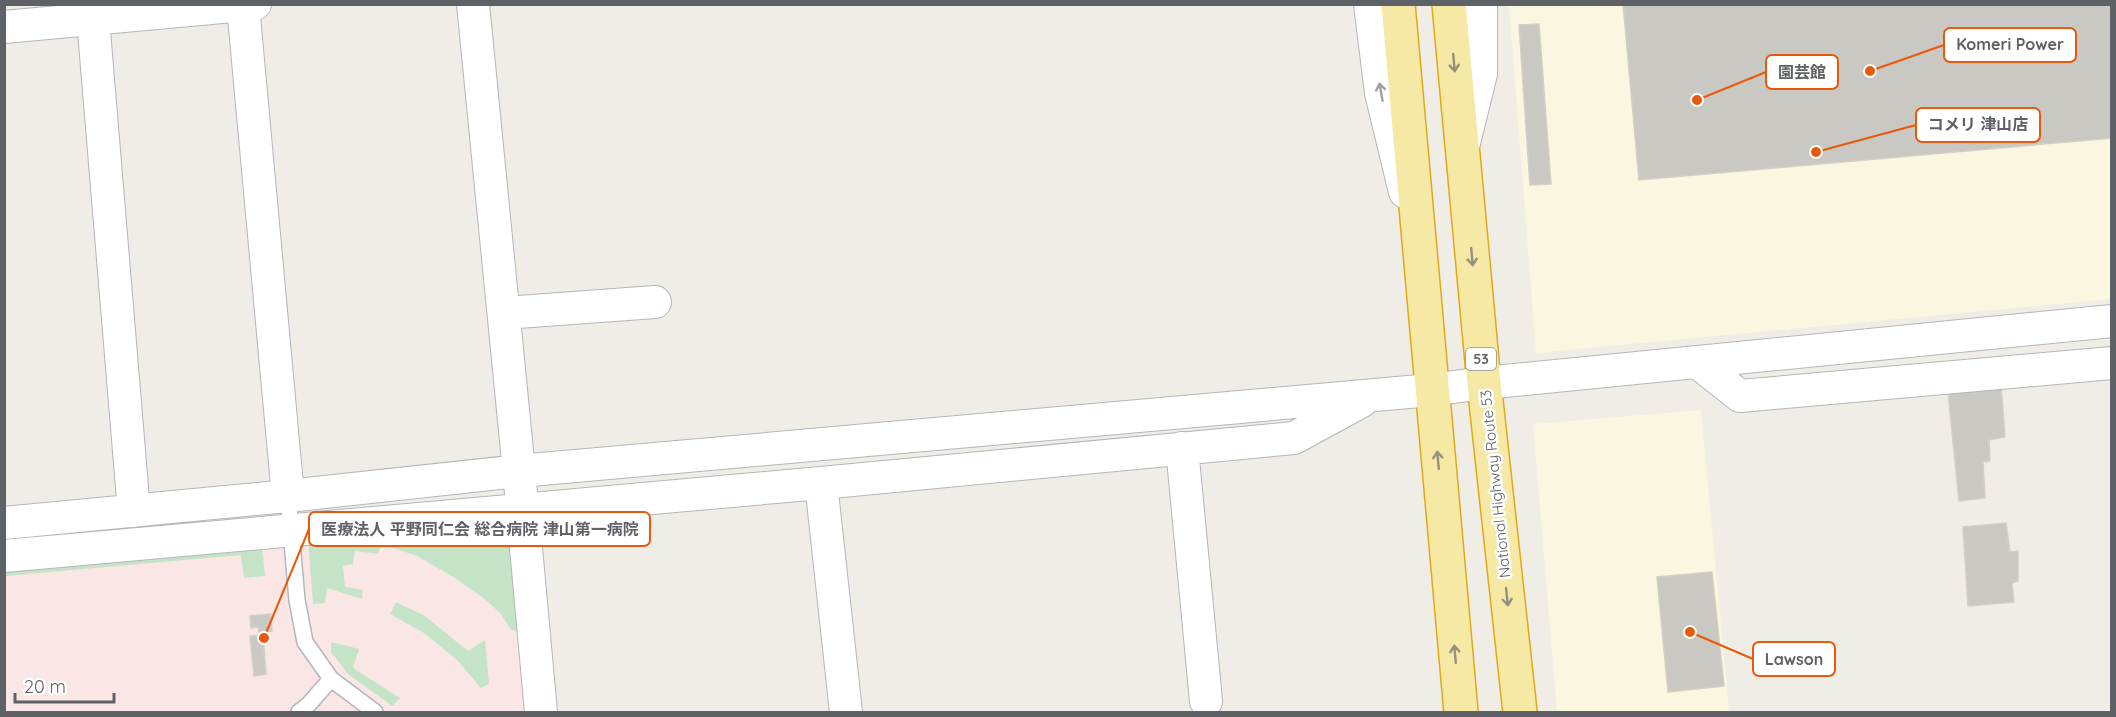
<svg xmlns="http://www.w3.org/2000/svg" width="2116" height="717" font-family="Quicksand,'Noto Sans JP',sans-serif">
  <rect width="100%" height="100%" fill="#efede6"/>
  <!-- commercial -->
  <path fill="#fbf6df" d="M1509 5H2111V299L1536 353Z
    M1701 410 1729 712H1557L1533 424Z"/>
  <!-- medical -->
  <path fill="#fae7e5" d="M508 517 530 712H5V563Z"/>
  <!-- green -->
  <path fill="#c5e4c7" d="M508 525 518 631 511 630 501 614 486 600 455 578 417 556 382 544 378 554 355 551 353 564 343 566 345 587 363 590 362 599 327 588 325 603 313 604 308 540Z
    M262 545 265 576 244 578 241 555 5 576V567Z
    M396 602 425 616 468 651 485 640 489 684 481 688 457 660 424 633 390 614Z
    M331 642 359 649 353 668 400 698 392 706 348 674 331 652Z"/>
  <!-- building -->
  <path fill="#cac8c3" stroke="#d3cfc5" stroke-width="1.5" d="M1623 4H2112V138L1639 180Z
    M1539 24 1551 184 1530 185 1519 25Z
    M2001 386 2005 437 1989 440 1990 461 1983 462 1985 498 1959 501 1948 392Z
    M2006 523 2010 552 2018 551V581L2012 583 2014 602 1968 606 1963 527Z
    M1712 572 1724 686 1668 692 1657 577Z
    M271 614 272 631 259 632 258 627 251 628 250 616Z
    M263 635 266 674 254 676 250 636Z"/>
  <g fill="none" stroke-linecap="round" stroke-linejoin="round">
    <!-- service casing -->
    <g stroke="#b3b6ba" stroke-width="18">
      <path id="service" d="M288 496 297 600 305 642 331 679 375 712
        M299 712 309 704 331 679"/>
    </g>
    <!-- minor casing -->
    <g stroke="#b3b6ba" stroke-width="34">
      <path id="minor" d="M473 4 519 471 541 712
        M1370 4 1381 93 1405 192
        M243 6 288 496
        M93 19 134 511
        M4 27 255 4
        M1464 143 1481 74V4
        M504 313 655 302
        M1697 362 1740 396 2112 363
        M1182 448 1206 701
        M821 483 846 712
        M4 523 288 496 519 471 1431 390 1484 383 2112 321
        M4 556 821 483 1294 438 1362 401"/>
    </g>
    <!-- trunk casing -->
    <g stroke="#e1a915" stroke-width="36">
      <path id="trunk" d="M1398 4 1461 712
        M1449 4 1484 383 1520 712"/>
    </g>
    <!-- service -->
    <use href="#service" stroke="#fff" stroke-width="15"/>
    <!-- minor -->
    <use href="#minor" stroke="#fff" stroke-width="32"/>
    <!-- trunk -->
    <use href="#trunk" stroke="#f6e8a5" stroke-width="33"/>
  </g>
  <!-- one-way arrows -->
  <defs><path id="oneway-shaft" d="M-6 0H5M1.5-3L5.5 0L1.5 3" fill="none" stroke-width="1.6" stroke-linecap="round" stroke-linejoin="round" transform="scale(1.5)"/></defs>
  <g stroke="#93907b">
    <use href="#oneway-shaft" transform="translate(1454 63) rotate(85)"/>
    <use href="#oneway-shaft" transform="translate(1472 257) rotate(85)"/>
    <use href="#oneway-shaft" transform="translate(1438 460) rotate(-95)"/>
    <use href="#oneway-shaft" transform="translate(1507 597) rotate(84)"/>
    <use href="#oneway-shaft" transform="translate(1455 654) rotate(-95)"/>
  </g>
  <use stroke="#9ea0a3" href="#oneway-shaft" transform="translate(1381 92) rotate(-100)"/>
  <g text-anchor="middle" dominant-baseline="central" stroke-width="5" stroke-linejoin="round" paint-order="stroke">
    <!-- shield labels -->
    <rect fill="#fff" stroke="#8e9093" stroke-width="1.5" x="1466" y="348" width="30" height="22" rx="4.5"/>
    <g font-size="14" font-weight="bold" fill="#5e6165">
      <text x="1481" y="359">53</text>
    </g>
    <!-- street labels -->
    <g font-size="15" fill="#5e6165" stroke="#fff">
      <text transform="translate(1495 484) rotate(-96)">National Highway Route 53</text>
    </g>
  </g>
  <!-- callouts -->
  <path fill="none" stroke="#e8590c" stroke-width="2" d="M1870 71L1944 45M1697 100L1766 72M1816 152L1916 125M264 638L309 529M1690 632L1753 659"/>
  <g fill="#e8590c" stroke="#fff" stroke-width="2">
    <circle cx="1870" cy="71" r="6"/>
    <circle cx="1697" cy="100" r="6"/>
    <circle cx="1816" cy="152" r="6"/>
    <circle cx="264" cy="638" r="6"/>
    <circle cx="1690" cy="632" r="6"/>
  </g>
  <g fill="#fff" stroke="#e8590c" stroke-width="2">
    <rect x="1944" y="28" width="132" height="34" rx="6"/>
    <rect x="1766" y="55" width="72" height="34" rx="6"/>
    <rect x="1916" y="108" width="124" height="34" rx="6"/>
    <rect x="309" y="512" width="341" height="34" rx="6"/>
    <rect x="1753" y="642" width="82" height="34" rx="6"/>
  </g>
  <g font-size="16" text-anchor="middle" font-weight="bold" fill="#5e6165">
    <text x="2010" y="50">Komeri Power</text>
    <text x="1802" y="78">園芸館</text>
    <text x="1978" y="130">コメリ 津山店</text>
    <text x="480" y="535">医療法人 平野同仁会 総合病院 津山第一病院</text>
    <text x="1794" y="665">Lawson</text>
  </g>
  <!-- border -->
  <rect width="2116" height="717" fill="none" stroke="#5e6165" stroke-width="12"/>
  <!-- scale -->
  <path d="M15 693v9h99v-9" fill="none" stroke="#5e6165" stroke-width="3"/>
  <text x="24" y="693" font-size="18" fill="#5e6165" stroke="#ffffff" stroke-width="4.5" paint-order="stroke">20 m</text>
</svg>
